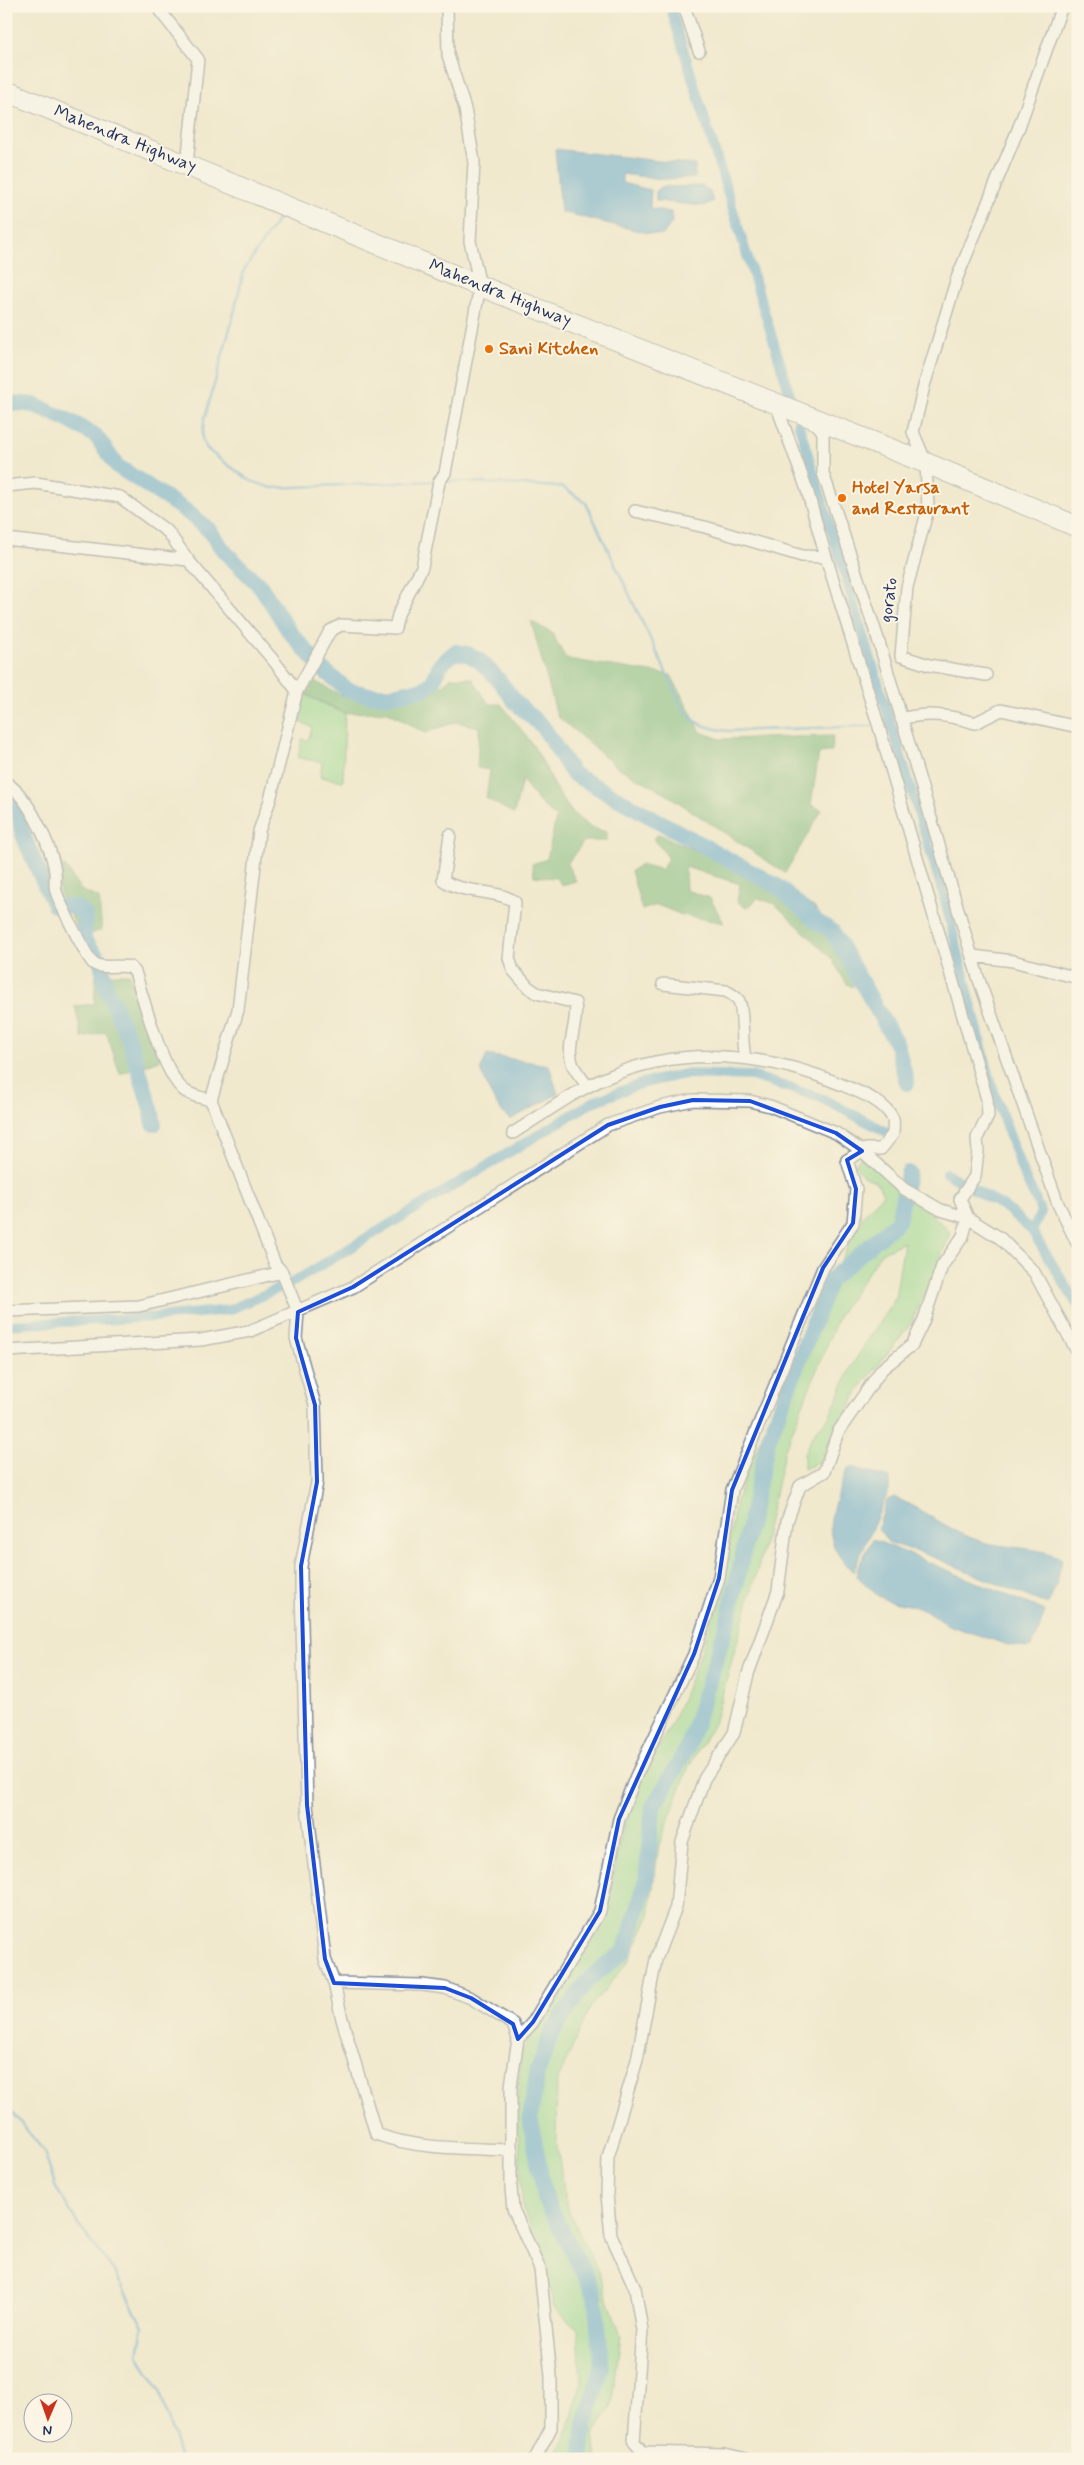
<svg xmlns="http://www.w3.org/2000/svg" width="1084" height="2465" font-family="Mynerve,sans-serif">
  <rect width="100%" height="100%" fill="#fcf5e5"/>
  <filter id="ink" filterUnits="userSpaceOnUse"><feTurbulence type="fractalNoise" baseFrequency=".02" numOctaves="2"/><feDisplacementMap in="SourceGraphic" scale="10" xChannelSelector="R" yChannelSelector="G"/><feConvolveMatrix kernelMatrix="1 2 1 2 8 2 1 2 1" color-interpolation-filters="sRGB"/></filter>
  <filter id="wash" filterUnits="userSpaceOnUse"><feTurbulence type="fractalNoise" baseFrequency=".0096" numOctaves="4" result="noise"/><feDisplacementMap in="SourceGraphic" scale="20" xChannelSelector="R" yChannelSelector="G"/><feGaussianBlur stdDeviation="1.12" result="paint"/><feColorMatrix in="noise" values="0 0 0 0 0 0 0 0 0 0 0 0 0 0 0 0 0 1.4 0 .05"/><feComposite in="paint" operator="in"/></filter>
  <g filter="url(#wash)">
    <rect width="100%" height="100%" fill="#f1e9cd"/>
    <!-- green -->
    <path fill="#92d891" stroke="#568478" d="M305 695 345 714 343 781 320 777 322 762 298 758 302 739 308 741 312 727 297 721Z
      M861 1157 928 1210 950 1232 935 1273 909 1326 860 1388 818 1463 804 1469V1453L813 1434 830 1415 852 1365 895 1298 904 1242 881 1253 839 1315 785 1449 759 1565 714 1724 689 1766 659 1845 649 1916 627 1964 591 2006 557 2082 556 2139 567 2208 598 2271 621 2336 611 2407 594 2434 597 2459H554L567 2433 581 2384 578 2329 554 2308 544 2263 522 2206 517 2104 521 2053 581 1954 610 1896 624 1819 641 1778 672 1723 703 1647 725 1571 735 1503 749 1466 811 1321 846 1250 863 1216 883 1194 876 1181 864 1177 854 1165Z"/>
    <!-- forest -->
    <path fill="#75b87b" stroke="#48746c" d="M531 621 552 633 566 659 671 675 701 732 720 739 833 736 832 752 819 753 811 805 822 810 785 873 663 792 617 767 557 716Z
      M452 677 472 678 489 704H501C512 718 524 732 534 747 555 779 564 824 607 832L606 841H584L567 864 576 881 562 885 556 878 534 876 532 864 547 859 556 818 538 801 522 780 514 814 486 798 490 770 477 768 479 727 456 722 425 733 388 712 344 713 306 694 314 681 343 696 388 703 432 693Z
      M659 834 784 890 814 907 856 976 852 987 847 984 831 958 800 928 775 904 758 898 747 909 737 901 740 884 685 867 686 890 710 898 724 923 682 915 657 905 642 910 631 871 641 864 662 870 668 857 653 838Z
      M59 866H65L81 890 99 898 102 930 81 937 59 891Z
      M96 974H129L160 1060 120 1074 106 1032 82 1038 75 1006 94 1004Z"/>
    <!-- water -->
    <path fill="#5aa6d3" stroke="#3a6a98" d="M555 149 695 165V178L661 179 622 174V183L651 190 650 208 671 212 672 222 663 235 647 233 561 212Z
      M703 186 710 192 713 201 704 206 656 201V191L661 187Z
      M487 1055 549 1065 558 1094 510 1120C494 1105 487 1089 481 1069Z
      M851 1467 889 1478V1490L853 1572C816 1537 832 1510 847 1469Z
      M894 1497C925 1510 950 1532 983 1542 1004 1548 1045 1547 1062 1559L1057 1583 1048 1605 933 1557 888 1542 878 1528 887 1500Z
      M873 1539 1045 1611 1037 1636 1031 1647 1027 1648 1008 1645 948 1625 925 1610 914 1606 888 1601 878 1596 857 1576 858 1567Z"/>
    <g fill="none" stroke-linecap="round" stroke-linejoin="round">
      <!-- stream -->
      <path stroke="#5aa6d3" stroke-width="2.5" d="M282 213 244 270 232 321 204 421 202 439 207 449 221 460 251 481 272 488 437 481
        M445 481 563 487 586 503 683 708C694 725 708 728 728 731L872 726
        M883 721H888
        M6 2105 44 2151 55 2186 78 2224 114 2271 143 2327 138 2355 160 2391 180 2459"/>
      <!-- canal -->
      <path stroke="#5aa6d3" stroke-width="10" d="M670 6 791 398
        M798 422 943 893 992 1086 1022 1171 1036 1200
        M946 1173 1006 1208 1032 1231 1078 1306
        M1032 1231 1041 1212 1039 1207
        M6 1325 157 1317 229 1310 295 1281 593 1102 643 1083 685 1074 752 1076 821 1098 885 1131"/>
      <!-- river -->
      <path stroke="#5aa6d3" stroke-width="16" d="M6 404 16 403 34 405 66 419 96 436 117 466 186 511 209 530 224 551 261 587 289 631 309 654 321 668 348 690 369 695H391L424 689 433 682 440 665 455 652 467 654 479 660 498 679 516 703 543 727 573 774 777 886 816 921 833 932 897 1045 907 1083
        M6 796C26 812 16 819 24 837 33 860 44 882 54 905L61 907
        M67 906 77 908 85 915 84 940 101 961 106 988 129 1039 151 1109 154 1124
        M581 2459 585 2424 602 2368 595 2295 545 2198 530 2118 537 2074 551 2034 587 1981 625 1950 646 1882 653 1807 688 1747 728 1621 768 1440 830 1280 898 1221 908 1173"/>
    </g>
  </g>
  <g filter="url(#ink)">
    <g fill="none" stroke-linecap="round" stroke-linejoin="round">
      <!-- street casing -->
      <g stroke="#868c96" stroke-width="14">
        <path id="street" d="M156 6 198 59 187 164
          M447 6 448 55 465 109 474 162 470 241 480 286 445 473 439 482 422 567 398 615 395 628 341 625 330 631 297 691 270 800 259 831 238 1010 211 1100 275 1264 282 1272 298 1312 296 1338 315 1405 317 1482 301 1566V1589L307 1805 325 1959 334 1983 422 1985 445 1988 471 1998 513 2024 518 2039 511 2086V2188L513 2209 540 2269 551 2376V2428L535 2459
          M684 6 699 51
          M815 422 823 432V473L878 639 978 977 1058 1204 1078 1245
          M6 486 36 483 120 497 168 532 188 560
          M635 511 705 527 802 556 826 557 807 490 776 404
          M6 539 188 560 274 661 297 691
          M986 675 929 665 901 656 907 587 928 509 926 463 913 432 924 386 957 278 1019 127 1062 6
          M901 719C928 712 949 715 975 723L1001 710 1078 727
          M6 783C28 795 52 848 55 872 56 878 54 885 56 891 58 900 86 956 93 963 100 970 120 964 130 967L135 972C144 1000 163 1075 185 1091 192 1096 202 1098 211 1100
          M450 835 443 880C461 894 498 889 515 902L509 958 513 970 528 987 537 993 575 1003C579 1023 566 1042 572 1063 575 1072 583 1078 587 1087
          M973 956 1013 961 1078 978
          M663 984 726 991C731 994 736 996 739 1001 744 1011 741 1042 745 1058
          M513 1133C544 1114 574 1091 608 1077 683 1045 766 1053 840 1084 857 1091 885 1101 893 1119 894 1123 893 1130 893 1134L881 1149H866L847 1160 856 1189 853 1223 823 1268 732 1490 719 1578 694 1654 636 1776 619 1819 600 1911 533 2022 518 2039
          M6 1311 139 1306 282 1272
          M6 1351 201 1340 250 1331 353 1287 608 1125 660 1107 693 1100 750 1101 770 1106 836 1133 862 1151 904 1189 941 1210 968 1218 1000 1238 1034 1272 1078 1353
          M334 1983 342 2019 376 2134C418 2150 467 2148 512 2150
          M746 2459 725 2454 643 2452 634 2442 642 2330 635 2288 611 2235 607 2195 608 2157 637 2060 656 1959 676 1907 682 1842 704 1779 734 1733 748 1674 778 1591 787 1521 800 1486 824 1472 838 1432 882 1369 912 1345 923 1322 942 1266 963 1236 968 1218 960 1199 975 1176 978 1151 977 1138 988 1116 987 1099 879 727 826 557"/>
      </g>
      <!-- highway casing -->
      <g stroke="#868c96" stroke-width="22">
        <path id="highway" d="M6 91 480 286 926 463 1078 527"/>
      </g>
      <!-- street -->
      <use href="#street" stroke="#fff" stroke-width="11"/>
      <!-- highway -->
      <use href="#highway" stroke="#fff" stroke-width="20"/>
    </g>
  </g>
  <!-- marked area -->
  <path d="M0 0H1084V2465H0ZM693 1100 750 1101 836 1133 862 1151 847 1160 856 1189 853 1223 823 1268 732 1490 719 1578 694 1654 619 1819 600 1911 533 2022 518 2039 513 2024 471 1998 445 1988 334 1983 325 1959 307 1805 301 1566 317 1482 315 1405 296 1338 298 1312 353 1287 608 1125 660 1107Z" fill="#f1e9cd" fill-opacity=".55" fill-rule="evenodd"/>
  <path fill="none" stroke="#1d4ed8" stroke-width="4" stroke-linejoin="round" d="M693 1100 750 1101 836 1133 862 1151 847 1160 856 1189 853 1223 823 1268 732 1490 719 1578 694 1654 619 1819 600 1911 533 2022 518 2039 513 2024 471 1998 445 1988 334 1983 325 1959 307 1805 301 1566 317 1482 315 1405 296 1338 298 1312 353 1287 608 1125 660 1107Z"/>
  <!-- markers -->
  <g fill="#e8710a" stroke="#fcf5e5" stroke-width="2">
    <circle cx="489" cy="349" r="5"/>
    <circle cx="842" cy="498" r="5"/>
  </g>
  <g text-anchor="middle" dominant-baseline="central" stroke-width="4" stroke-linejoin="round" paint-order="stroke">
    <!-- street labels -->
    <g font-size="18" fill="#1b2f5e" stroke="#fcf5e5">
      <text transform="translate(125 139) rotate(22)">Mahendra Highway</text>
      <text transform="translate(500 293) rotate(22)">Mahendra Highway</text>
      <text transform="translate(889 600) rotate(-82)">gorato</text>
    </g>
    <!-- food labels -->
    <g font-size="18" font-weight="bold" fill="#c56008" stroke="#fcf5e5" text-anchor="start">
      <text x="499" y="349">Sani Kitchen</text>
      <text x="852" y="488">Hotel Yarsa<tspan x="852" dy="21">and Restaurant</tspan></text>
    </g>
  </g>
  <!-- margin -->
  <rect width="1084" height="2465" fill="none" stroke="#fcf5e5" stroke-width="25"/>
  <!-- north arrow -->
  <g transform="translate(48 2418) rotate(182)"><circle r="24" fill="#fcf5e5" stroke="#a2a6af"/>
  <path d="M0-4L9 19L0 12L-9 19Z" fill="#c8321e"/>
  <text y="-8" font-size="14" font-weight="bold" text-anchor="middle" fill="#1b2f5e">N</text>
  </g>
</svg>
